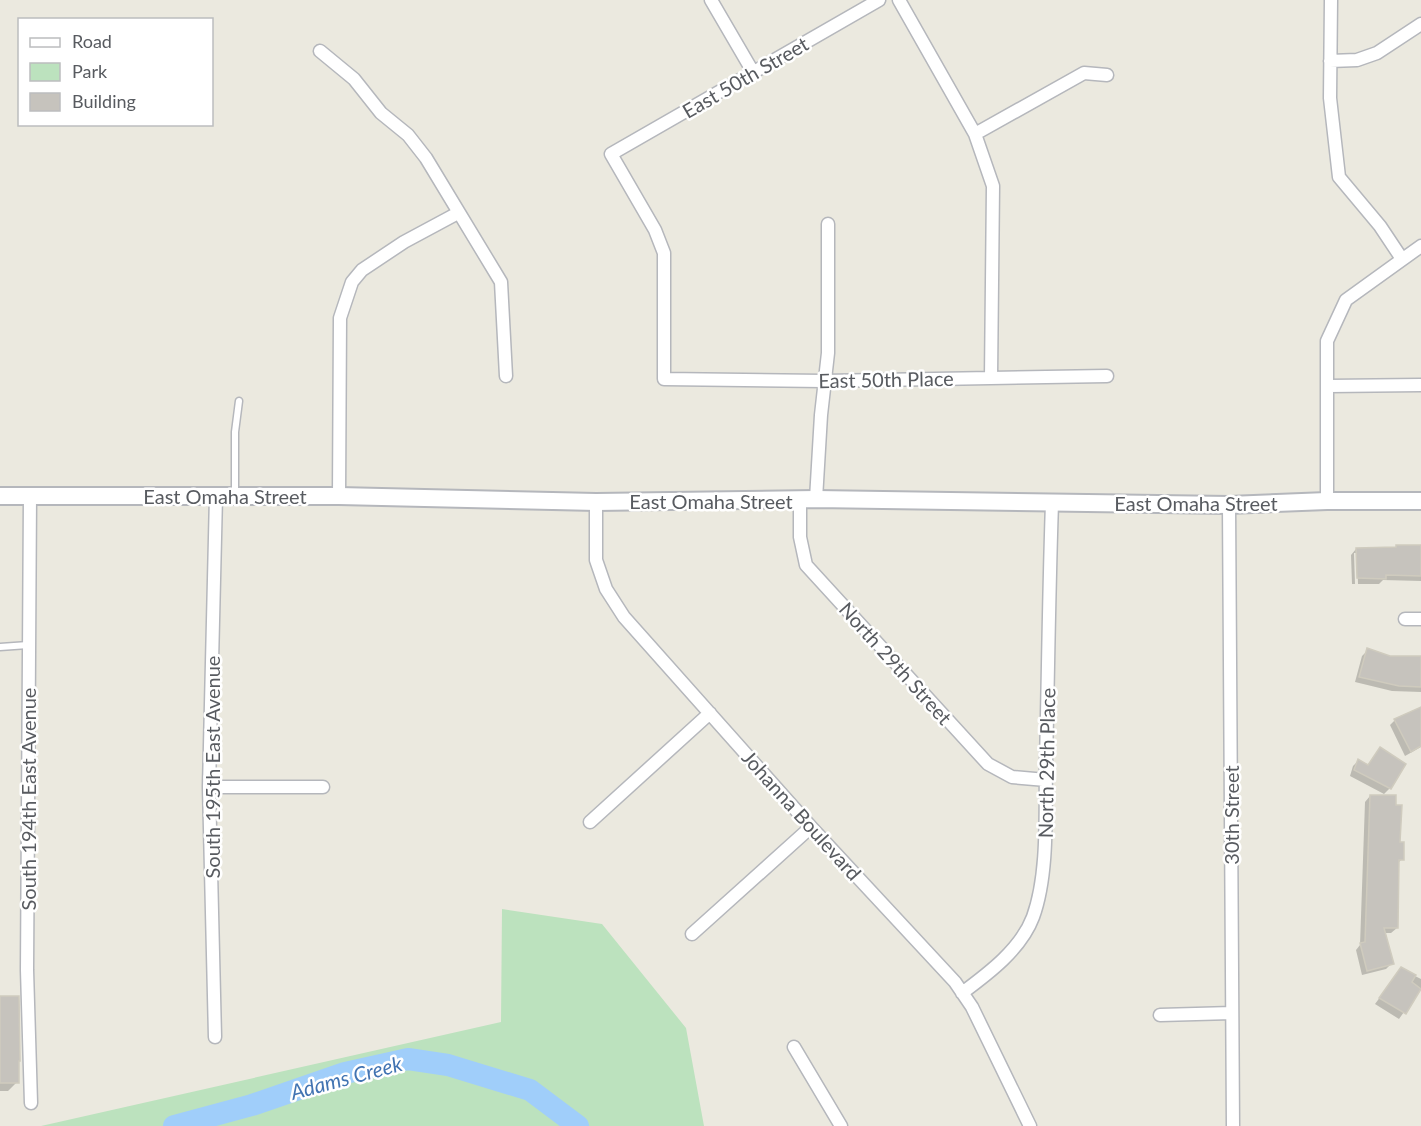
<svg xmlns="http://www.w3.org/2000/svg" width="1421" height="1126" font-family="Lato,sans-serif">
  <rect width="100%" height="100%" fill="#ebe9df"/>
  <!-- green -->
  <path fill="#bce2be" d="M502 909 602 924 686 1028 704 1126H41L501 1022Z"/>
  <!-- shadow -->
  <path fill="#0003" d="M1421 546V581L1383 580 1379 584H1358L1357 553H1354L1355 584H1352L1351 555 1356 549Z
    M1368 650 1390 658 1421 657V692L1392 691 1355 682 1362 656Z
    M1421 708V747L1405 756 1390 725 1395 720Z
    M1380 749 1404 765 1390 788 1384 794 1350 776 1353 766 1358 761 1367 766Z
    M1370 796 1398 844 1402 859 1398 863 1397 928 1391 933H1384L1392 963 1386 969 1362 975 1356 950 1360 945 1365 802Z
    M1401 969 1421 979V988L1399 1019 1375 1004Z
    M0 998 17 1082 8 1091H0Z"/>
  <g fill="none" stroke-linecap="round" stroke-linejoin="round">
    <!-- river -->
    <path stroke="#a0cefa" stroke-width="22" d="M174 1126 252 1105 345 1073 408 1059 448 1065 530 1090 578 1126"/>
  </g>
  <!-- building -->
  <path fill="#c6c3bd" stroke="#cfcbbe" stroke-width="1.5" d="M1396 545H1421V576L1386 575V579L1357 578 1356 548 1396 547Z
    M1367 648 1390 656H1421V687L1399 686 1359 677Z
    M1421 707V746L1411 752 1394 719Z
    M1380 747 1406 764 1391 789 1354 770 1358 759 1368 765Z
    M1370 795H1396V805H1402L1400 842H1404V860H1399L1398 928H1384L1394 964 1367 971 1360 943 1365 942Z
    M1401 967 1416 975 1412 982 1421 989 1406 1014 1379 998Z
    M0 996H19L20 1061H19V1083H0Z"/>
  <g fill="none" stroke-linecap="round" stroke-linejoin="round">
    <!-- service casing -->
    <g stroke="#b5b7bc" stroke-width="9">
      <path id="service" d="M235 496V432L239 401
        M0 647 28 645"/>
    </g>
    <!-- minor casing -->
    <g stroke="#b5b7bc" stroke-width="15">
      <path id="minor" d="M711 0 753 72
        M879 0 611 154 655 230 664 253V379L824 381 1107 376
        M899 0 975 134 993 186 991 378
        M1331 0 1330 98 1339 177 1380 226 1402 259
        M320 51 354 79 381 113 408 135 426 158 501 282 506 376
        M1330 61 1357 60 1377 53 1421 24
        M975 134 1084 73 1107 75
        M1329 386 1421 385
        M30 496 27 970 31 1103
        M339 496 340 318 352 282 362 270 404 242 458 213
        M816 499 821 415 828 353V224
        M800 501V537L806 565 988 764 1012 777 1046 780
        M1327 501V341L1346 300 1421 246
        M596 502V560L606 589 624 617 811 827 955 982 972 1007 1030 1126
        M1229 505 1233 1126
        M1405 619H1421
        M209 787H323
        M590 822 710 713
        M692 934 811 827
        M962 993C989 973 1021 949 1033 917 1049 873 1045 810 1046 763 1048 676 1049 589 1052 503
        M1160 1015 1232 1013
        M215 1037 209 787 216 496
        M794 1047 841 1126"/>
    </g>
    <!-- tertiary casing -->
    <g stroke="#b5b7bc" stroke-width="20">
      <path id="tertiary" d="M0 496H339L596 502 816 499 1229 505 1327 501H1421"/>
    </g>
    <!-- service -->
    <use href="#service" stroke="#fff" stroke-width="6"/>
    <!-- minor -->
    <use href="#minor" stroke="#fff" stroke-width="12"/>
    <!-- tertiary -->
    <use href="#tertiary" stroke="#fff" stroke-width="16"/>
  </g>
  <g text-anchor="middle" dominant-baseline="central" stroke-width="5" stroke-linejoin="round" paint-order="stroke">
    <!-- street labels -->
    <g font-size="20" fill="#585b60" stroke="#fff">
      <text transform="translate(745 77) rotate(-30)">East 50th Street</text>
      <text transform="translate(886 379) rotate(-1)">East 50th Place</text>
      <text x="225" y="496">East Omaha Street</text>
      <text x="711" y="501">East Omaha Street</text>
      <text x="1196" y="503">East Omaha Street</text>
      <text transform="translate(896 663) rotate(48)">North 29th Street</text>
      <text transform="translate(1046 763) rotate(-89)">North 29th Place</text>
      <text transform="translate(212 767) rotate(-90)">South 195th East Avenue</text>
      <text transform="translate(28 799) rotate(-90)">South 194th East Avenue</text>
      <text transform="translate(802 815) rotate(48)">Johanna Boulevard</text>
      <text transform="translate(1231 815) rotate(-90)">30th Street</text>
    </g>
    <!-- water labels -->
    <g font-size="21" font-style="italic" fill="#4274b2" stroke="#fff">
      <text transform="translate(346 1077) rotate(-15)">Adams Creek</text>
    </g>
  </g>
  <!-- legend -->
  <rect x="18" y="18" width="195" height="108" fill="#ffffff" stroke="#bcbdbf" stroke-width="1.5"/>
  <rect x="30" y="38" width="30" height="9" fill="#ffffff" stroke="#bcbdbf" stroke-width="1.5"/>
  <text x="72" y="48" font-size="18" fill="#585b60">Road</text>
  <rect x="30" y="63" width="30" height="18" fill="#bce2be" stroke="#bcbdbf" stroke-width="1.5"/>
  <text x="72" y="78" font-size="18" fill="#585b60">Park</text>
  <rect x="30" y="93" width="30" height="18" fill="#c6c3bd" stroke="#bcbdbf" stroke-width="1.5"/>
  <text x="72" y="108" font-size="18" fill="#585b60">Building</text>
</svg>
